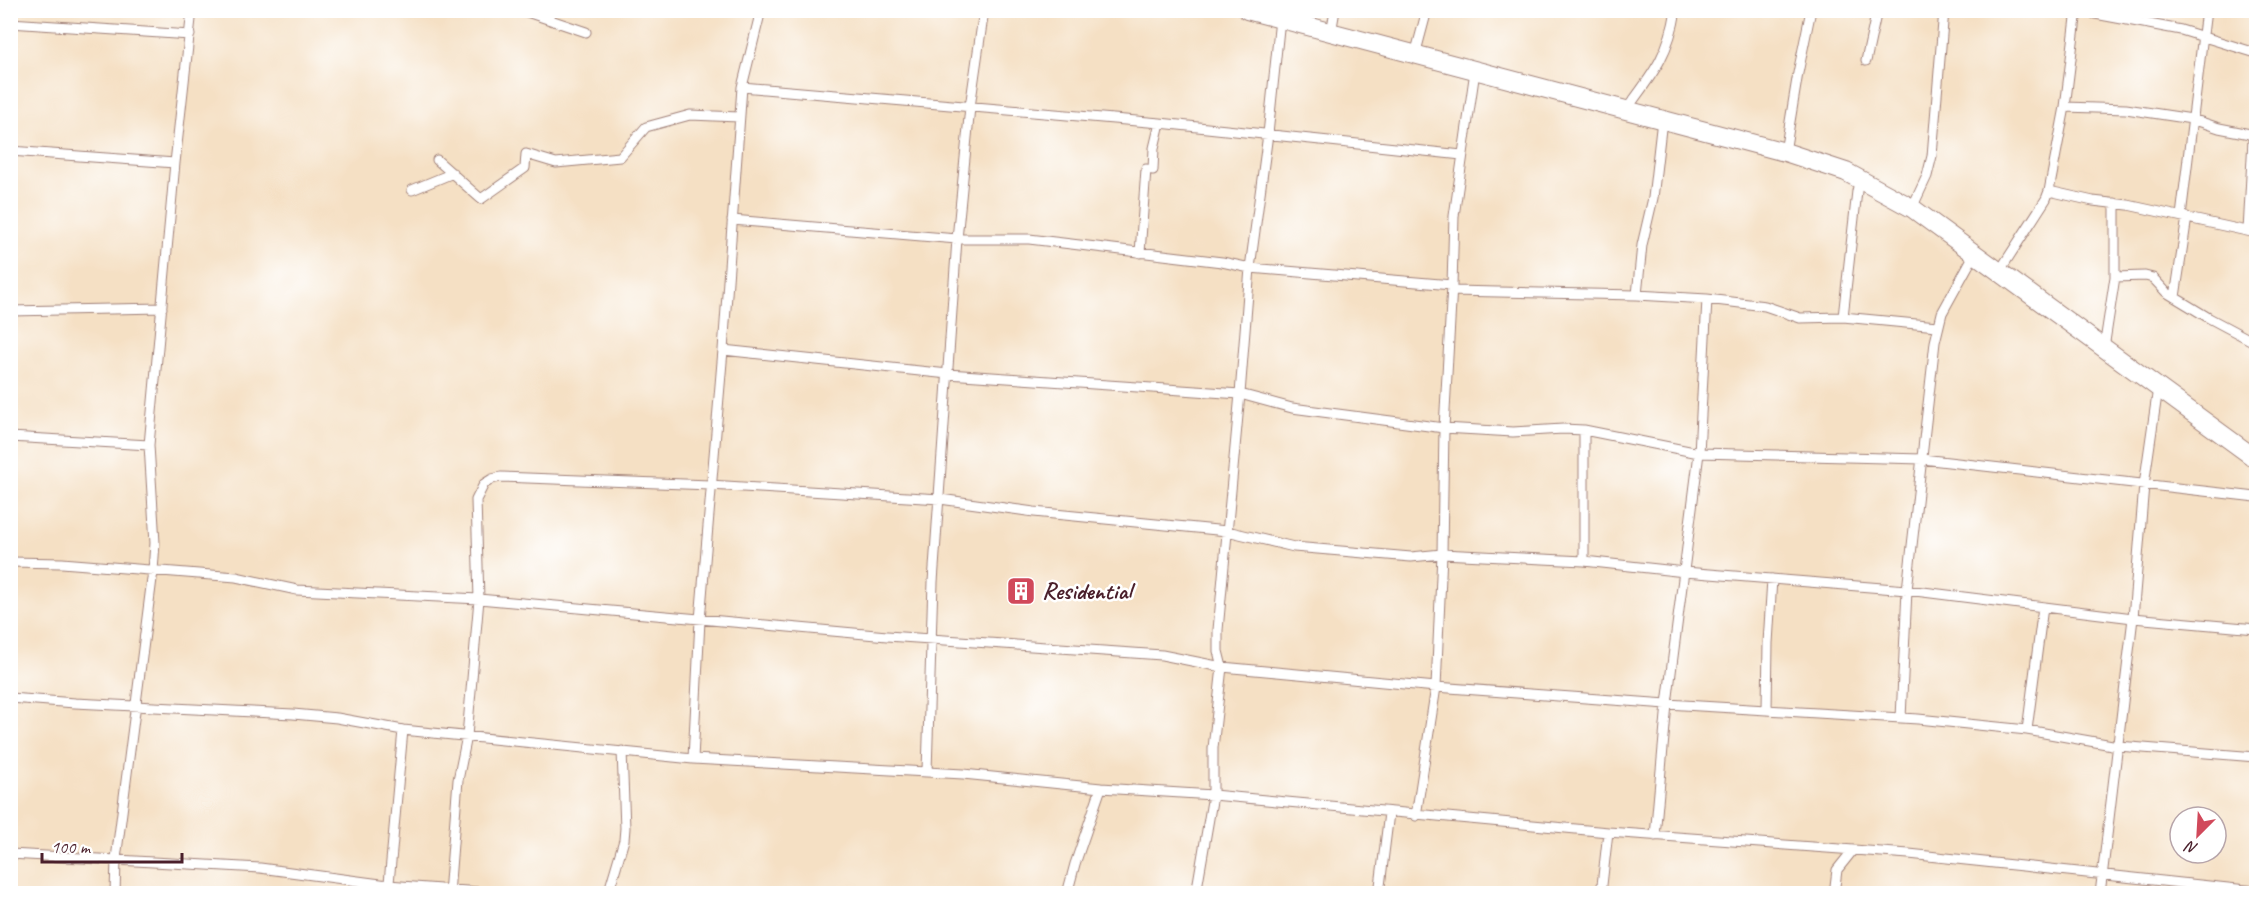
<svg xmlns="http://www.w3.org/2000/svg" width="2267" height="904" font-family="Caveat,sans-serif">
  <rect width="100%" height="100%" fill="#fff"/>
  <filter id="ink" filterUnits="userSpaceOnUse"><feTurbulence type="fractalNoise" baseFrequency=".0167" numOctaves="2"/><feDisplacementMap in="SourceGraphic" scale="12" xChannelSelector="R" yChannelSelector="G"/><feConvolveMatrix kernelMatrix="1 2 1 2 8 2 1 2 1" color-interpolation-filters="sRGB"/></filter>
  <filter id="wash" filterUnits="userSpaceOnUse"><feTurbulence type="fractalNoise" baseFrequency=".008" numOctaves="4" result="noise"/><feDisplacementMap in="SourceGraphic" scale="24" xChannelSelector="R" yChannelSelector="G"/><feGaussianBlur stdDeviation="1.35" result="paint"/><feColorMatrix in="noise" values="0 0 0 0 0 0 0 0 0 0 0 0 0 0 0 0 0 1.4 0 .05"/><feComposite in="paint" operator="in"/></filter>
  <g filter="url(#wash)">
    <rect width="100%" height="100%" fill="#f5e0c4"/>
  </g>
  <g filter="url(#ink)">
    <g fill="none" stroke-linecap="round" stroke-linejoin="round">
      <!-- street casing -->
      <g stroke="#a08078" stroke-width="11">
        <path id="street" d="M521 10 586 32
          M2074 10 2181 30 2256 53
          M10 23 190 35
          M1331 33 1335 10
          M1415 55 1427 10
          M1866 61 1877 10
          M742 87 1160 123 1462 155
          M2065 107 2126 109 2192 119 2219 128 2250 134 2253 139 2248 231
          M1626 110C1652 75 1669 55 1676 10
          M10 151 175 163
          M1785 152 1798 73 1811 10
          M437 160 481 199 525 168 526 154 556 163 620 157 646 127 690 115 739 117
          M412 190 453 173
          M2049 191 2093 201 2128 205 2256 233
          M1912 208 1927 176 1932 156 1944 10
          M2181 216 2206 10
          M732 220 957 239H1029L1222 262 1250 268 1452 285
          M1140 253 1146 169 1153 170 1154 148 1160 123
          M1999 272 2046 199 2049 191 2065 107 2077 10
          M2115 277 2145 276 2153 278 2166 292 2209 318 2256 343
          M1452 291 1637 295 1707 299 1765 306 1800 318 1843 317 1937 326
          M1637 295 1642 245 1653 198 1662 120
          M2175 297 2187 217
          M10 311 162 308
          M1843 317 1857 191 1860 179
          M2104 348 2115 277V203
          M723 350 948 374 1240 394 1292 408 1444 428 1513 432 1563 429 1584 430 1699 453 1922 459 2256 497
          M1584 430V561
          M10 437 149 445
          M10 562 62 563 236 577 297 590 479 599 887 636 1162 655 1222 667 1436 687 1667 704 1918 719 2027 730 2118 746 2256 757
          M10 698 75 703 293 714 337 718 403 730 693 759 963 774 1101 788 1213 795 1608 832 1909 854 2256 891
          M1767 709 1768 643 1772 579
          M1901 718 1907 590 1935 342 1942 313 1974 255
          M2027 730 2043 607
          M693 759 700 620 723 350 742 87 761 10
          M927 771 933 582 957 239 970 107 984 10
          M1416 816 1436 687 1442 554 1444 428 1452 285 1454 216 1475 71
          M1655 836 1667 704 1699 453 1707 299
          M10 854 260 868 388 885 506 894
          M115 894 116 859 153 571 155 543 149 445 175 163 192 10
          M388 894 403 730
          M449 894 458 780 467 736 479 599 476 500 484 484 492 479 501 477 710 485 940 499 1034 512 1227 531 1294 547 1411 557 1442 554 1584 561 1685 572 1907 590 2133 618 2256 629
          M608 894 624 840 625 828 622 751
          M1067 894 1075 864 1101 788
          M1196 894 1213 795V748L1222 667 1218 651V630L1240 394 1250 268 1268 134 1280 19
          M1379 894 1389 813
          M1601 894 1608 832
          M1834 894 1837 870 1853 850
          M2100 894 2133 618 2144 485 2158 388"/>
      </g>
      <!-- highway casing -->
      <g stroke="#a08078" stroke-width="20">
        <path id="highway" d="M1247 10 1785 152 1846 172 1912 208 2256 459"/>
      </g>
      <!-- street -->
      <use href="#street" stroke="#fff" stroke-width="9"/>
      <!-- highway -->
      <use href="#highway" stroke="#fff" stroke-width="18"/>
    </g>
  </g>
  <!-- icons -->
  <defs>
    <g id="building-square" transform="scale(1.5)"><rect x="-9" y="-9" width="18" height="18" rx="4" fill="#d1495b" stroke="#fff"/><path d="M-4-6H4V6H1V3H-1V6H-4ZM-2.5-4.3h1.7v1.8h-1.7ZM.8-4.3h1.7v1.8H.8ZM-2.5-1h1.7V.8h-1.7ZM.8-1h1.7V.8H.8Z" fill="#fff"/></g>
  </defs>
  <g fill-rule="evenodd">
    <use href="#building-square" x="1021" y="591"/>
  </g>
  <g text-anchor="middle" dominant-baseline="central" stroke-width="5" stroke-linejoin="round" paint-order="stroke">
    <!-- poi labels -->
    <g font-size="24" font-weight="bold" fill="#4a1f2b" stroke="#fff" text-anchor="start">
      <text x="1042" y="591">Residential</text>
    </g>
  </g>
  <!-- margin -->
  <rect width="2267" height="904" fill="none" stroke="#fff" stroke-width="36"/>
  <!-- north arrow -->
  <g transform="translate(2198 835) rotate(204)"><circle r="28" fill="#ffffff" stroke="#b7a5aa" stroke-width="1.5"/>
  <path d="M0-4.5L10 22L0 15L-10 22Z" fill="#d1495b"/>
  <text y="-9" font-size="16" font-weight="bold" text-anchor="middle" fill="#4a1f2b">N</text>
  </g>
  <!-- scale -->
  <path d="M42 853v9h140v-9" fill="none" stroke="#4a1f2b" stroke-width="3"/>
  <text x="51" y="853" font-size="18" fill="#4a1f2b" stroke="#ffffff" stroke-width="4.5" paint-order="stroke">100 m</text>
</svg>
